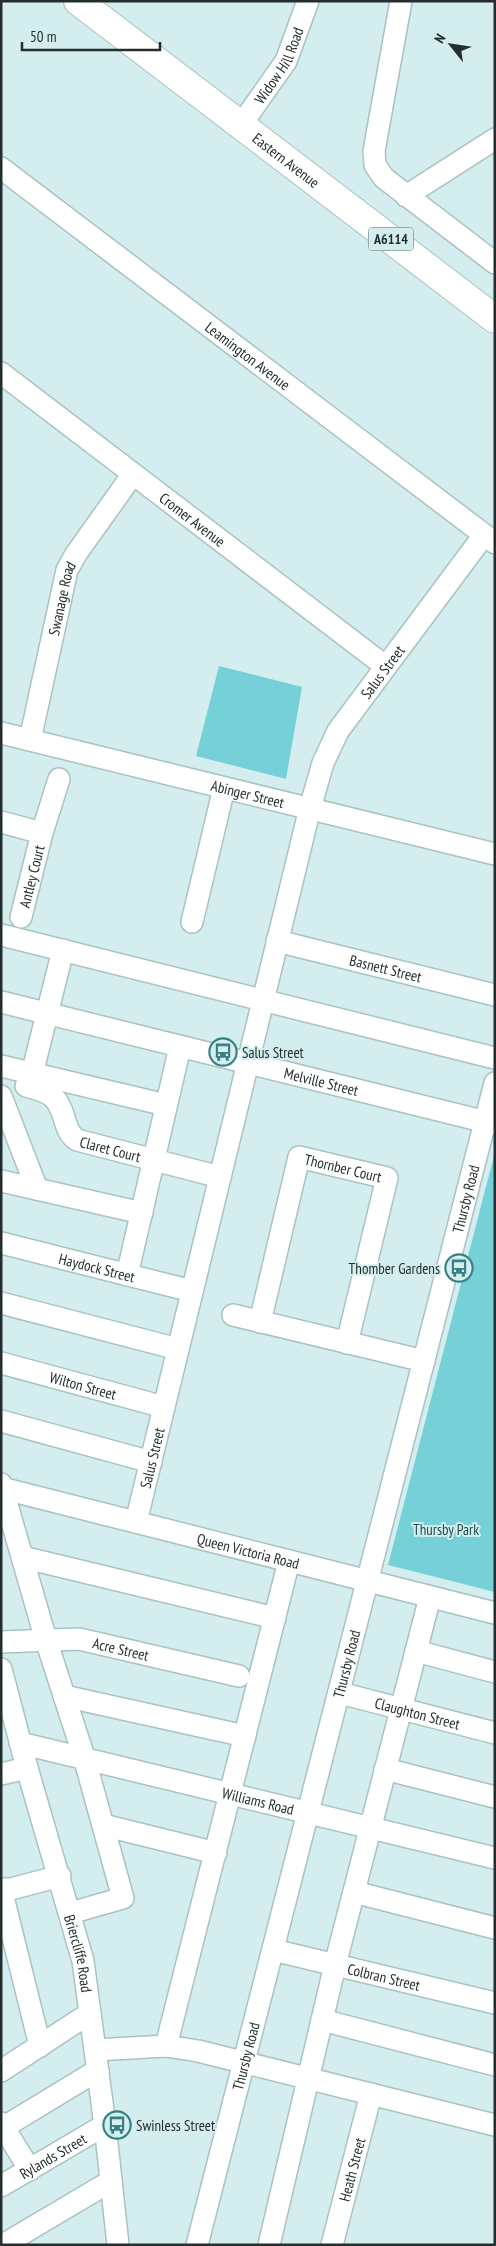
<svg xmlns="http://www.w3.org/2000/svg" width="496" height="2246" font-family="'PT Sans Narrow',sans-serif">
  <rect width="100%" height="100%" fill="#d4edef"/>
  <!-- green -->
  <path fill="#75d1d7" d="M219 666 302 687 286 779 196 756Z
    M495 1152V1592L388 1565Z"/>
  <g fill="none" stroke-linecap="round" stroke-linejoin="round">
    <!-- minor casing -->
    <g stroke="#a9c2c3" stroke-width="24">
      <g id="minor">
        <path d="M401 1 374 151 375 165 384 178 495 263"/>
        <path id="s1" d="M241 125 286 61 308 1"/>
        <path id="s2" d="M1 168 495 543"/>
        <path d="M406 196 495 139"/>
        <path id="s3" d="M1 373 385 666"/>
        <path id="s4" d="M1 733 495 854"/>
        <path id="s5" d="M30 740 67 570 76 554 133 474"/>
        <path d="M1 822 42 833 59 779"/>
        <path id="s6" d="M21 917 42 833"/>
        <path d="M192 922 224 788"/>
        <path d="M1 935 495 1058"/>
        <path id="s7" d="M277 941 495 995"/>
        <path id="s8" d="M1 1002 495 1124"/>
        <path d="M1 1066 166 1105"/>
        <path d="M32 1074 63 950"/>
        <path id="s9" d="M26 1086C53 1093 58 1096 66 1124 68 1131 71 1136 77 1140L220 1177"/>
        <path d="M1 1096 37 1189"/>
        <path d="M1 1181 142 1213"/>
        <path id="s10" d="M1 1243 192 1291"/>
        <path d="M127 1275 180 1047"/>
        <path d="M1 1303 178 1349"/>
        <path d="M233 1315 424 1361"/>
        <path id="s11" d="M260 1322 299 1157 387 1178 347 1343"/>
        <path id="s12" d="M1 1363 164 1407"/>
        <path d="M1 1421 151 1462"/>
        <path d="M1 1484 46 1640 84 1757 123 1898 70 1913"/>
        <path id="s13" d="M1 1488 495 1613"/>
        <path id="s14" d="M136 1522 310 808 323 763 338 731 484 535"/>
        <path d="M22 1557 275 1618"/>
        <path id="s15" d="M1 1642 79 1639 239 1676"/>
        <path d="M416 1651 495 1672"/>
        <path id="s16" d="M1 1669 27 1768 83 1961 105 2125 118 2245"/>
        <path id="s17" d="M340 1693 495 1733"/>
        <path d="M64 1696 245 1736"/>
        <path id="s18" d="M20 1743 495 1858"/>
        <path d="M385 1769 495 1797"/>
        <path d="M1 1774 27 1768"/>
        <path d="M103 1825 216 1853"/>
        <path d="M1 1889 40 2046"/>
        <path d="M1 1889H11L60 1876"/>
        <path d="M354 1892 495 1928"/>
        <path id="s19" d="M273 1950 495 2003"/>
        <path d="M322 2020 495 2065"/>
        <path d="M166 2046 289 1561"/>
        <path d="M95 2050 166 2046 198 2051 495 2125"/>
        <path d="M1 2071 90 2013"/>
        <path d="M1 2123 30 2170"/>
        <path d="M4 2127 98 2070"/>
        <path id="s20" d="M1 2186 105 2125"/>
        <path d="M3 2245 111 2181"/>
        <path id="s21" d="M197 2245 495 1083"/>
        <path d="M269 2245 335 1965 430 1597"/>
        <path id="s22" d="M332 2245 371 2094"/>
      </g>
    </g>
    <!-- highway casing -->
    <g stroke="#a9c2c3" stroke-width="30">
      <g id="highway">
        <path id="s23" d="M78 1 495 319"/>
      </g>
    </g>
    <!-- minor -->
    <use href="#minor" stroke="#fff" stroke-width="21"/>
    <!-- highway -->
    <use href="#highway" stroke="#fff" stroke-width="28"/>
  </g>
  <!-- icons -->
  <defs>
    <g id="bus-ring" transform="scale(1.4375)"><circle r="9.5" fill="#d4edef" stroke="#378084" stroke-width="1.5"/><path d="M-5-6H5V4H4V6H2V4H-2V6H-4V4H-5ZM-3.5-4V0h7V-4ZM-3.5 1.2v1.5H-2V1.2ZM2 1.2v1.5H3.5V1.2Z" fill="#378084"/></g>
  </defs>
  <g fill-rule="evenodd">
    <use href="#bus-ring" x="223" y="1052"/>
    <use href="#bus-ring" x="459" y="1268"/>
    <use href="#bus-ring" x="117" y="2125"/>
  </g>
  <g text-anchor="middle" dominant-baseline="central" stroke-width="4" stroke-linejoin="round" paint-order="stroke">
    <!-- shield labels -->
    <rect fill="#d4edef" stroke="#596768" stroke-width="1" x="368.5" y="227.5" width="45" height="23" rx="4"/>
    <g font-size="14" font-weight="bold" fill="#242e2e">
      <text x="391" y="239">A6114</text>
    </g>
    <!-- street labels -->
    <g font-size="15" fill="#242e2e" stroke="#d4edef">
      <text stroke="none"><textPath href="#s1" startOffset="71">Widow Hill Road</textPath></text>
      <text stroke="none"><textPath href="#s23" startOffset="262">Eastern Avenue</textPath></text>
      <text stroke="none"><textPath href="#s2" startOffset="310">Leamington Avenue</textPath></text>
      <text stroke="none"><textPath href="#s3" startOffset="241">Cromer Avenue</textPath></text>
      <text stroke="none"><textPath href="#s5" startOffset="145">Swanage Road</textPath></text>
      <text stroke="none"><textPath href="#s14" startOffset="891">Salus Street</textPath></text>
      <text stroke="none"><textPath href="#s4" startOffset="254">Abinger Street</textPath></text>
      <text stroke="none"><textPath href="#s6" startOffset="42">Antley Court</textPath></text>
      <text stroke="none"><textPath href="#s7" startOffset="112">Basnett Street</textPath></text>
      <text stroke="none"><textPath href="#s8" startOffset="330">Melville Street</textPath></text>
      <text stroke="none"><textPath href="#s9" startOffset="114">Claret Court</textPath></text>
      <text stroke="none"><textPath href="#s11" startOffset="215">Thornber Court</textPath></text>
      <text stroke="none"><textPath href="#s21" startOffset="1080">Thursby Road</textPath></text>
      <text stroke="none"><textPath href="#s10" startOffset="99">Haydock Street</textPath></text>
      <text stroke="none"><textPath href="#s12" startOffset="85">Wilton Street</textPath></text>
      <text stroke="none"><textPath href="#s14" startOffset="66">Salus Street</textPath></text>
      <text stroke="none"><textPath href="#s13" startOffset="255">Queen Victoria Road</textPath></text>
      <text stroke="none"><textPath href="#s15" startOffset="121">Acre Street</textPath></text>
      <text stroke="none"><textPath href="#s21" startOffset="600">Thursby Road</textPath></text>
      <text stroke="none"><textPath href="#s17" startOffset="80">Claughton Street</textPath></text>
      <text stroke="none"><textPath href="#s18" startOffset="245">Williams Road</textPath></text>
      <text stroke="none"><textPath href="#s16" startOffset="295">Briercliffe Road</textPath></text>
      <text stroke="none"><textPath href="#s19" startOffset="114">Colbran Street</textPath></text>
      <text stroke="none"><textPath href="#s21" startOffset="195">Thursby Road</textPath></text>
      <text stroke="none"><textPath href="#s20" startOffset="60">Rylands Street</textPath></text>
      <text stroke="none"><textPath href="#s22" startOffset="78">Heath Street</textPath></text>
    </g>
    <!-- poi labels -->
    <g font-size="15" fill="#242e2e" stroke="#d4edef" text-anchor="start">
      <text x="242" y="1052">Salus Street</text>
      <text x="440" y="1268" text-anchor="end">Thomber Gardens</text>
      <text x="136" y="2125">Swinless Street</text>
    </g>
    <!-- park labels -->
    <g font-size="15" fill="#214e51" stroke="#d4edef">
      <text x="446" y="1529">Thursby Park</text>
    </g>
  </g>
  <!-- border -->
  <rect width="496" height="2246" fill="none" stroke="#242e2e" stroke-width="5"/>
  <!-- north arrow -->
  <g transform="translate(451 45) rotate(300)" stroke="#d4edef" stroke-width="4" paint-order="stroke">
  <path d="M0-4L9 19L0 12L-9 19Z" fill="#242e2e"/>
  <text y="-8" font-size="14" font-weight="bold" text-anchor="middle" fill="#242e2e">N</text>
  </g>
  <!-- scale -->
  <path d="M22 42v8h138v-8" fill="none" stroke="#242e2e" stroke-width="2.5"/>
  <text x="30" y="42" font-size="15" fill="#242e2e" stroke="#d4edef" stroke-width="4" paint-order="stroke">50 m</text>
</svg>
